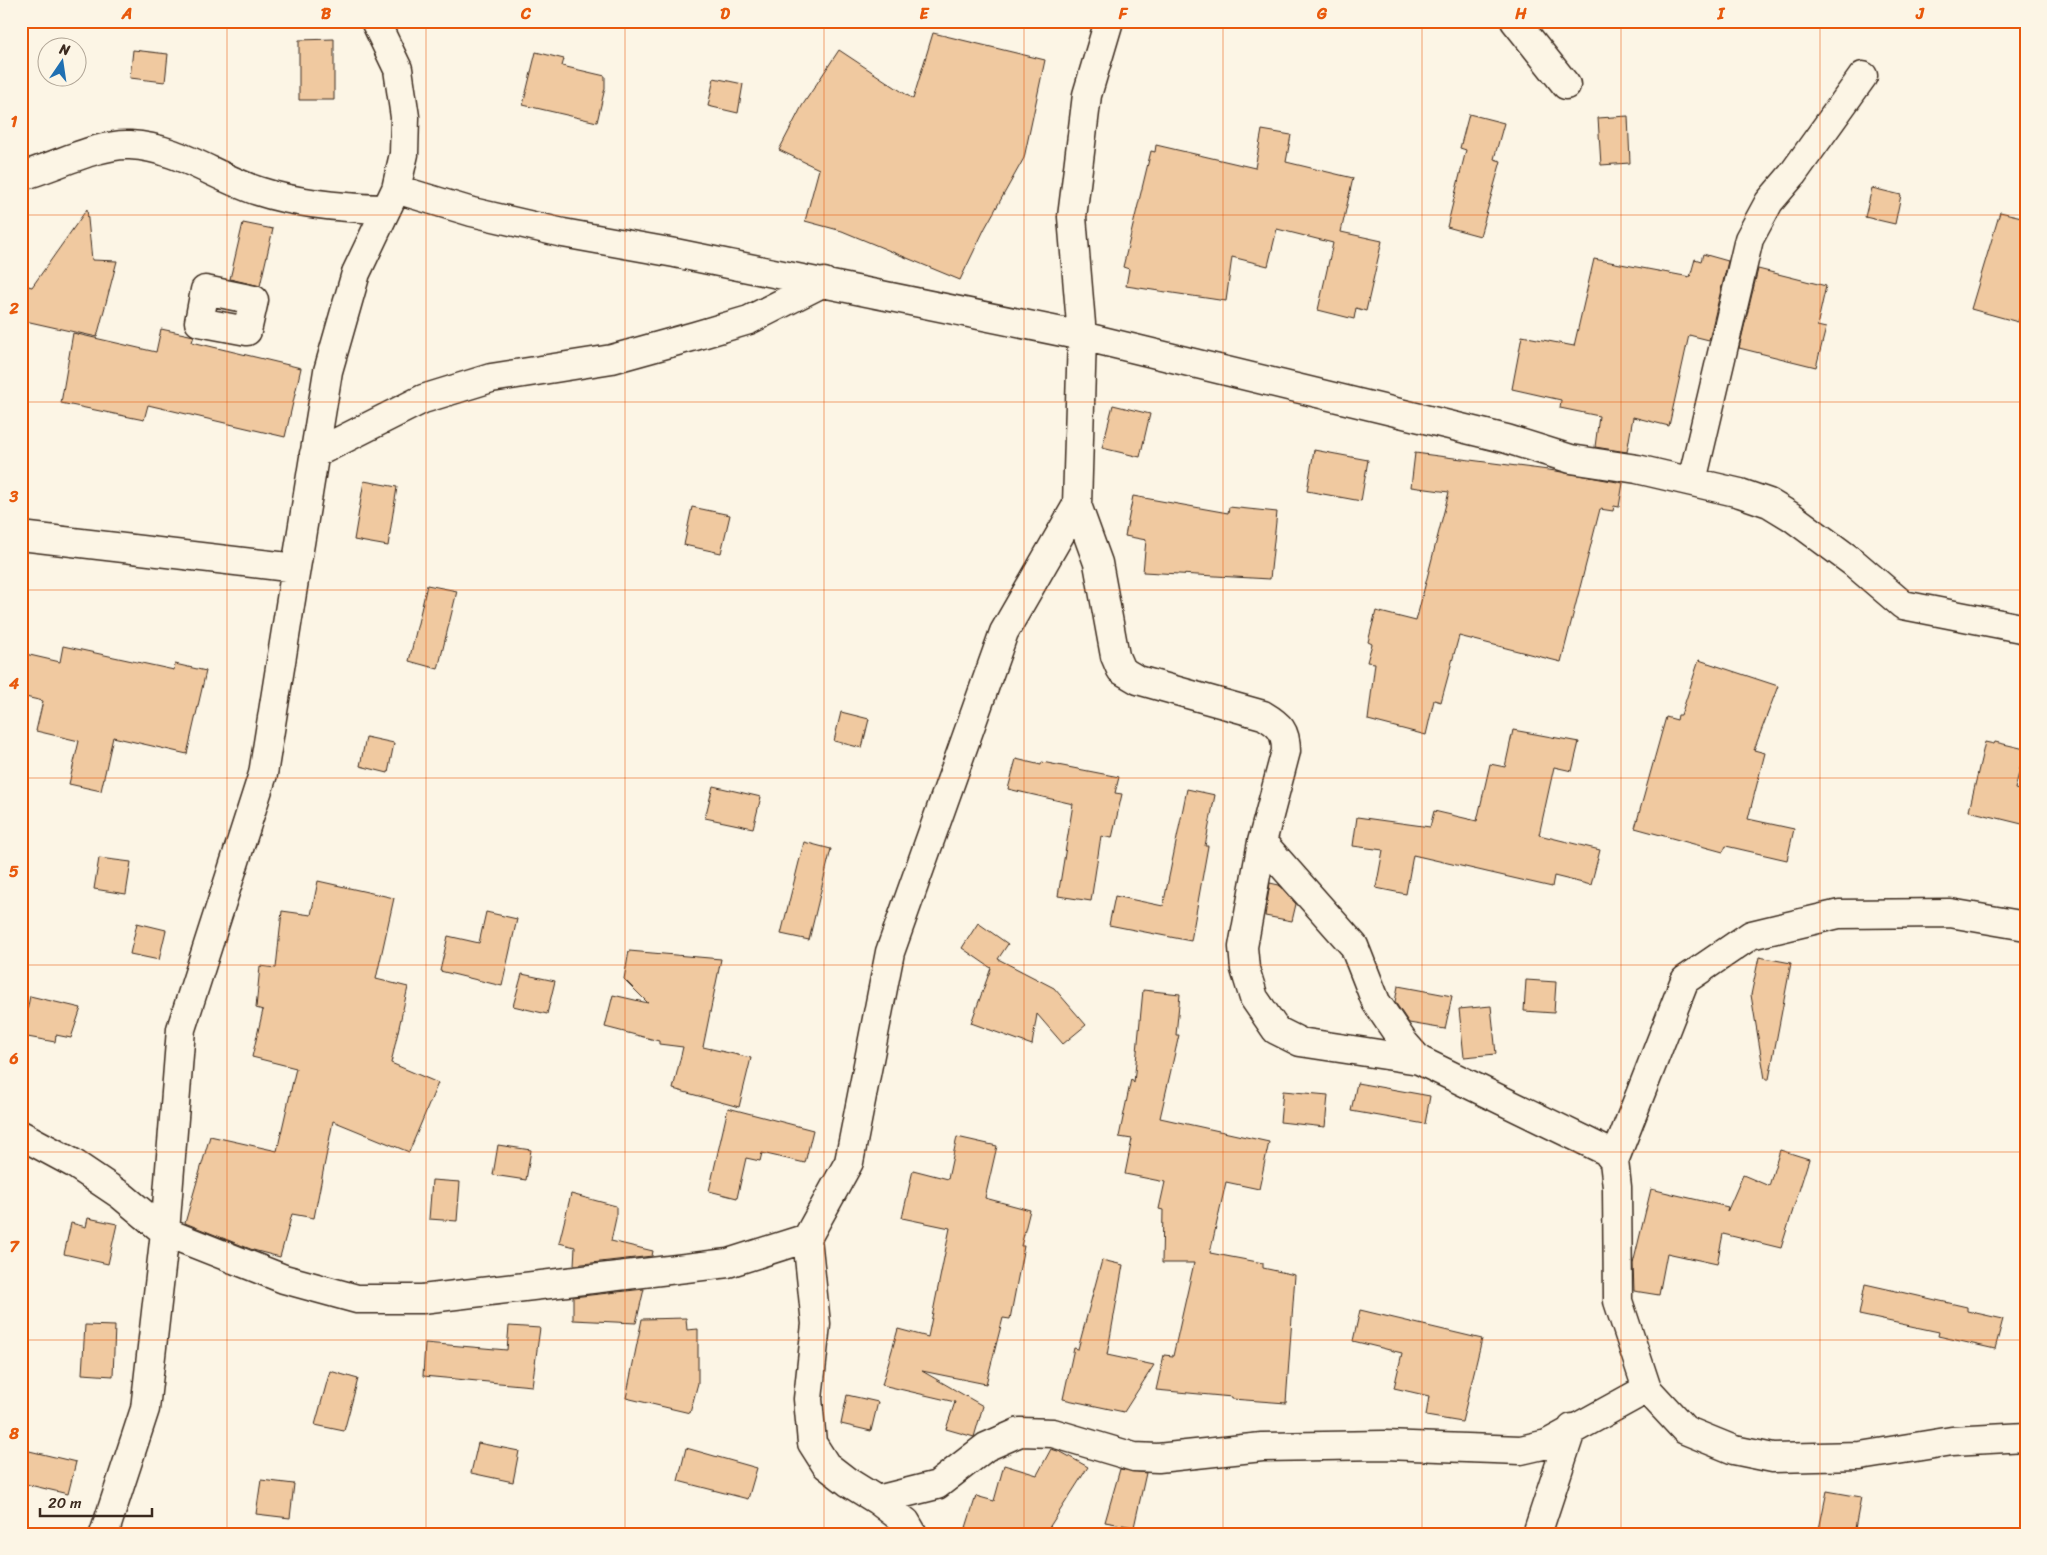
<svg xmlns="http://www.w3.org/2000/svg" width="2047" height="1555" font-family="Sriracha,sans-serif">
  <rect width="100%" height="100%" fill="#fcf5e5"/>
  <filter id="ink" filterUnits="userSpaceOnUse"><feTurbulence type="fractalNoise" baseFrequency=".02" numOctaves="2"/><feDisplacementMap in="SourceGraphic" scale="10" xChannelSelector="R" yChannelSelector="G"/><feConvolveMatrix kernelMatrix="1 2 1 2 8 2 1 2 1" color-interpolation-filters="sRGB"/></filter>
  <g filter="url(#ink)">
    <!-- building -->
    <path fill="#f0c9a0" stroke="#3b2a1e" d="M933 33 1045 60 1024 158 985 228 960 280 842 231 805 221 819 169 779 150 802 106 839 50 913 99Z
      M334 39V100H299V40Z
      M133 50 168 54 165 82 130 78Z
      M536 52 564 59 562 66 605 76V88L597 122 523 105Z
      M714 78 743 84 738 113 708 106Z
      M1469 114 1504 123 1494 159 1501 161 1480 236 1447 227 1466 150 1460 148Z
      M1628 116 1630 163 1601 165 1598 118Z
      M1262 130 1291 135 1286 162 1353 178 1341 232 1382 241 1366 311 1356 308 1354 319 1318 310 1333 243 1277 229 1268 266 1232 257 1226 301 1126 286 1129 269 1123 267 1151 151 1155 152 1156 145 1255 168Z
      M1872 188 1901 195 1895 224 1865 217Z
      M87 209 92 260 117 261 97 337 21 320V284L32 287Z
      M2000 212 2026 218V298L2018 322 1971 309Z
      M243 223 273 229 260 286 230 279Z
      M1703 254 1728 261 1709 340 1689 335 1669 426 1633 417 1627 452 1595 447 1599 416 1560 408 1561 400 1512 389 1522 336 1574 346 1594 259 1690 277 1695 259 1701 261Z
      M1758 269 1826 286 1817 326 1826 328 1816 367 1739 348Z
      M161 329 194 336 192 342 301 368 285 437 148 405 144 420 61 403 73 333 156 352Z
      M1113 405 1150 414 1140 457 1102 448Z
      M1314 450 1368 460 1361 501 1307 491Z
      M1415 453 1556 471 1623 483 1619 507 1614 506 1613 511 1600 509 1561 662 1459 636 1441 702 1434 700 1426 735 1368 720 1375 663 1367 662 1372 644 1368 642 1376 611 1416 621 1449 492 1411 487Z
      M364 481 397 487 388 546 354 540Z
      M1133 496 1228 513 1229 507 1277 512 1270 579 1143 572 1146 540 1125 536Z
      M692 507 730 515 721 553 684 545Z
      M427 585 457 591 438 669 409 661Z
      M63 646 174 670 175 664 206 671 187 754 113 737 101 791 69 784 79 741 36 731 43 701 21 696V653L60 662Z
      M1699 660 1778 686 1754 750 1765 753 1748 819 1794 829 1787 860 1726 846 1723 852 1635 828 1666 717 1677 720 1678 715H1681Z
      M841 712 869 719 862 748 834 741Z
      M1513 730 1579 742 1572 771 1554 767 1539 835 1600 850 1591 885 1554 876 1552 887 1413 855 1406 894 1376 888 1383 850 1353 846 1357 817 1430 827 1434 811 1477 821 1490 764 1505 767Z
      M366 737 394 743 388 773 360 766Z
      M1985 742 1994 744 1995 742 2025 749 2015 789 2026 792V825L1969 811Z
      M1016 759 1041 765 1042 762 1119 777 1115 793 1122 794 1112 838 1101 836 1091 901 1058 896 1073 804 1008 789Z
      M713 786 761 797 753 828 705 818Z
      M1187 789 1215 795 1205 846H1208L1191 941 1109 925 1115 896 1163 906Z
      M804 842 831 849 809 940 781 934Z
      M99 858 131 862 126 894 94 889Z
      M318 881 394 898 376 979 408 987 391 1063 438 1083 409 1152 333 1121 314 1218 292 1214 280 1257 253 1250 185 1223 210 1136 277 1151 296 1068 252 1057 263 1010 256 1008 260 966 276 968 282 911 311 915Z
      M1270 883 1279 885 1296 904 1292 921 1265 916Z
      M486 912 517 919 502 986 440 971 448 936 479 943Z
      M137 923 166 930 159 960 130 954Z
      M978 923 1008 944 998 959 1054 988 1086 1025 1063 1044 1037 1014 1032 1045 971 1023 991 968 962 948Z
      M629 951 721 959 703 1047 751 1058 739 1107 673 1089 683 1047 659 1044V1041L605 1027 613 995 648 1003 624 979Z
      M1759 957 1791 963 1769 1079H1765L1751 995Z
      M522 974 555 981 547 1014 513 1006Z
      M1526 980 1556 982 1554 1013 1524 1011Z
      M1398 986 1452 996 1445 1029 1409 1023 1395 1002Z
      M1143 990 1180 994 1176 1035H1179L1160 1118 1269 1142 1259 1189 1226 1182 1210 1253 1263 1263V1268L1295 1275 1286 1403 1232 1399V1397L1156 1390 1164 1355 1173 1356 1194 1263H1162L1163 1210 1159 1209 1165 1182 1125 1174 1132 1139 1119 1137 1131 1079 1134 1083Z
      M30 996 81 1008 71 1038 56 1035 55 1042 22 1036Z
      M1491 1006 1496 1054 1464 1057 1459 1009Z
      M1357 1083 1430 1096 1425 1124 1351 1111Z
      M1283 1091 1328 1095 1325 1127 1280 1122Z
      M728 1108 813 1130 805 1163 762 1153 760 1161 746 1158 737 1198 709 1191Z
      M957 1137 997 1146 985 1198 1030 1210 1021 1246H1024L1010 1319 1003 1318 986 1384 922 1371 983 1406 974 1437 946 1429 955 1402 882 1385 898 1329 928 1337 950 1228 902 1218 913 1170 948 1179Z
      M498 1145 531 1150 526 1180 493 1175Z
      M1780 1150 1809 1159 1781 1248 1723 1234 1717 1264 1667 1253 1659 1295 1634 1291 1633 1264 1651 1189 1728 1207 1727 1212 1743 1175 1769 1186Z
      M432 1180 460 1182 457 1221 429 1219Z
      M571 1194 616 1206V1218L611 1241 653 1251 652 1256 574 1265 575 1247 559 1243Z
      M88 1218 117 1224 108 1264 64 1254 71 1223 86 1227Z
      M1102 1260 1123 1265 1107 1355 1154 1365 1124 1412 1063 1399 1074 1348 1078 1349Z
      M1865 1284 1967 1307V1311L2003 1319 1995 1349 1938 1336 1939 1332 1859 1315Z
      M644 1289 636 1323 573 1320V1297Z
      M1360 1310 1482 1339 1462 1422 1426 1416 1429 1396 1394 1388 1402 1353 1353 1341Z
      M686 1318 687 1330 698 1329V1383L690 1413 626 1398 642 1319Z
      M85 1325 115 1326 113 1376 82 1374Z
      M509 1326 540 1328 532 1386 423 1376 425 1343 507 1350Z
      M330 1371 358 1379 344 1431 315 1425Z
      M847 1395 878 1402 871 1431 841 1424Z
      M478 1443 519 1451 513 1482 471 1473Z
      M686 1448 757 1468 748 1499 678 1481Z
      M1051 1449 1061 1452 1088 1467 1045 1534H964L976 1496 994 1501 1004 1465 1037 1475Z
      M25 1450 76 1462 68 1494 21 1483V1465Z
      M1120 1469 1146 1473 1134 1527 1105 1522Z
      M261 1480 294 1484 290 1518 256 1514Z
      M1827 1491 1861 1497 1854 1534H1818Z"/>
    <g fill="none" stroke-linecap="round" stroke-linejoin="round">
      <!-- minor casing -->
      <g stroke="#3b2a1e" stroke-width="31">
        <path id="minor" d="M1515 21 1566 85
          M21 176C52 168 99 143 130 145 177 147 215 177 258 191 298 204 344 208 385 209
          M396 189 472 212 563 233 675 253 1082 336 1507 439 1571 459 1637 469 1740 493 1769 503 1792 517 1854 563 1903 605 2026 629
          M205 290 254 300 247 331 199 322Z
          M314 454 423 399 491 378 612 359 695 336 749 320 824 282
          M1692 481 1749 239 1769 202 1792 175 1863 76
          M1077 505 1098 563 1115 656 1121 670 1138 680 1263 715C1280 725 1286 731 1286 751L1262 842 1243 947 1245 969 1254 998 1276 1030 1300 1042 1419 1060 1606 1151 1614 1161 1617 1187 1618 1301 1647 1389 1685 1430 1734 1450 1773 1458 1860 1456 1952 1441 2026 1437
          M21 536 296 568 328 371 356 273 396 189 404 154 405 117 398 69 375 21
          M1262 842 1354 946 1376 1002 1404 1043 1419 1060
          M21 1135 73 1163 122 1196 165 1232 284 1279 357 1299H422L728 1263 807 1238 849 1162 890 952 1004 632 1077 505 1082 336 1072 217 1087 95 1109 21
          M1614 1161 1685 980 1751 935 1839 914 1950 913 2026 926
          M807 1238 816 1324 808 1399 812 1443 826 1465 848 1482 877 1500 906 1522 913 1534
          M877 1500 937 1485 986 1447 1020 1432 1053 1433 1134 1457 1158 1458 1262 1447 1384 1445 1521 1450 1547 1444 1647 1389
          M104 1534 145 1409 165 1232 181 1029 263 774 296 568
          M1537 1534 1572 1428"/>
      </g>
      <!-- minor -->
      <use href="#minor" stroke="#fcf5e5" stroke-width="28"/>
    </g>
  </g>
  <!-- grid -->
  <path fill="none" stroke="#e8590c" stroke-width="1" stroke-opacity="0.55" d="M227 21V1534M426 21V1534M625 21V1534M824 21V1534M1024 21V1534M1223 21V1534M1422 21V1534M1621 21V1534M1820 21V1534M21 215H2026M21 402H2026M21 590H2026M21 778H2026M21 965H2026M21 1152H2026M21 1340H2026"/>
  <!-- margin -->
  <rect width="2047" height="1555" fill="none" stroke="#fcf5e5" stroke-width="55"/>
  <!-- north arrow -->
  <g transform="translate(62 62) rotate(13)"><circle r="24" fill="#fcf5e5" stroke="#afa495"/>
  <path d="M0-4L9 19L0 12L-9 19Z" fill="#1f6fb2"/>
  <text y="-8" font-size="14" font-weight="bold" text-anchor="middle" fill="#3b2a1e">N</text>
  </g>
  <!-- scale -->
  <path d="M40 1508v8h112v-8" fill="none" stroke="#3b2a1e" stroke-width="2.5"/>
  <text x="48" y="1508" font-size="15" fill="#3b2a1e" stroke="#fcf5e5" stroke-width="4" paint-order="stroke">20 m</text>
  <rect x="28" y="28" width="1992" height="1500" fill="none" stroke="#e8590c" stroke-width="2"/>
  <g font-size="16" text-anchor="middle" font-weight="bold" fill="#e8590c">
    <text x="127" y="19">A</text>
    <text x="326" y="19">B</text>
    <text x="526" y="19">C</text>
    <text x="725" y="19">D</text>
    <text x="924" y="19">E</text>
    <text x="1123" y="19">F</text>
    <text x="1322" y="19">G</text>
    <text x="1521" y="19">H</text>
    <text x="1721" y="19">I</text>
    <text x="1920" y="19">J</text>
    <text x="14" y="127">1</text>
    <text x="14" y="314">2</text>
    <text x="14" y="502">3</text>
    <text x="14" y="689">4</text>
    <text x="14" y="877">5</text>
    <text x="14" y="1064">6</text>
    <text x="14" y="1252">7</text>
    <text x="14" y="1439">8</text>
  </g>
</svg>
